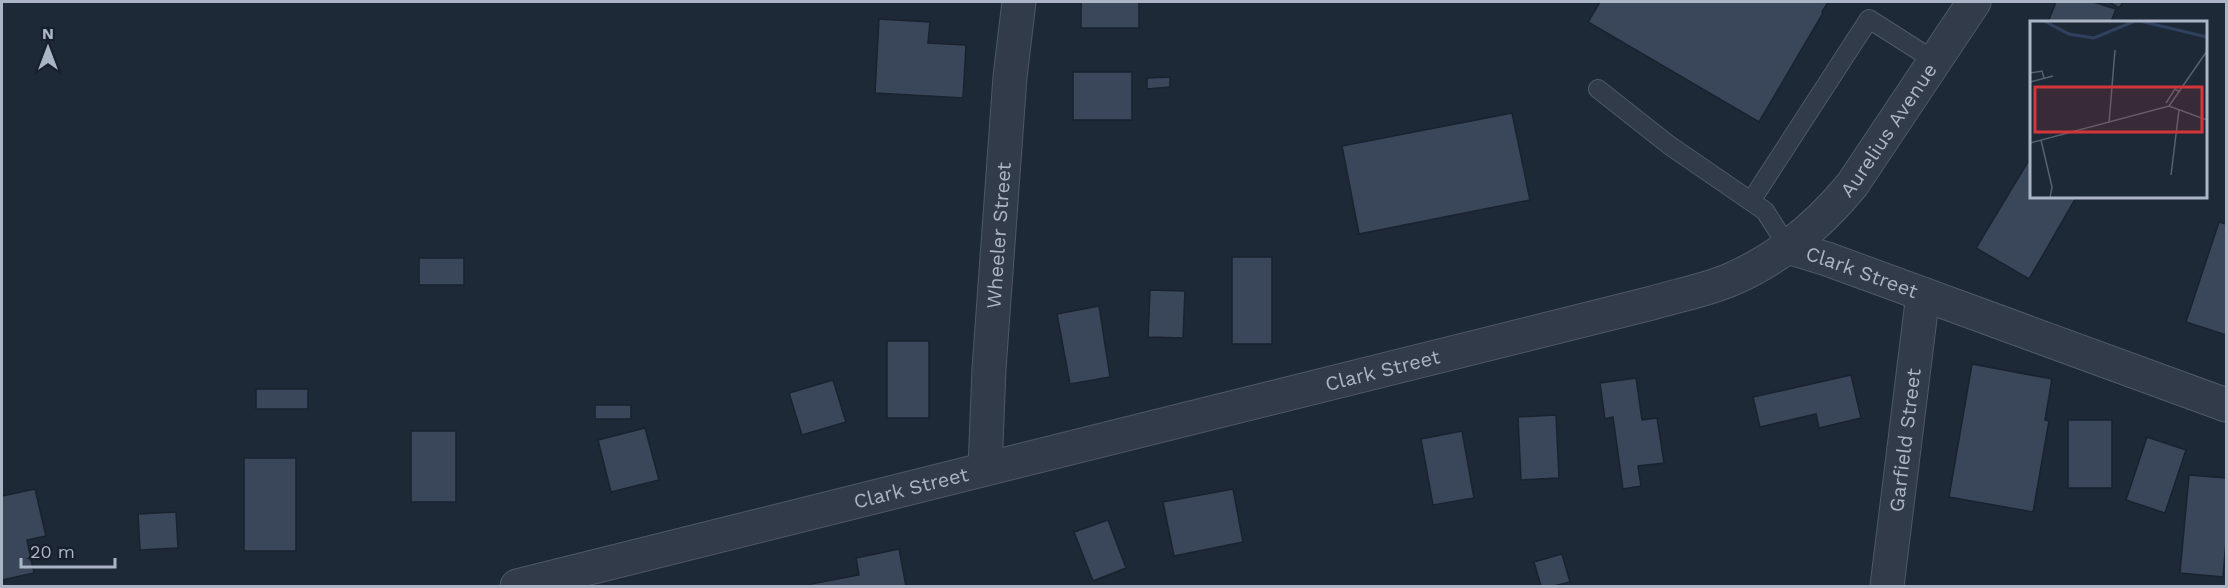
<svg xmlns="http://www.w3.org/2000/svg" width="2228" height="588" font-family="'Work Sans',sans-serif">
  <rect width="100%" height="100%" fill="#1e2938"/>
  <!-- building -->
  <path fill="#3a4659" stroke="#1a222f" stroke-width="1.5" d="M1081 2H1139V28H1081Z
    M1600 2H1828L1822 12 1823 13 1759 122 1588 22Z
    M2056 2H2093L2116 9 2111 22H2048Z
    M2109 2H2123L2119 8Z
    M879 19 930 22 928 43 966 45 963 98 875 93Z
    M1073 72H1132V120H1073Z
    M1170 77V87L1147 89V78Z
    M1512 113 1530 200 1359 234 1342 146Z
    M2032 155V196H2077L2029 279 1976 248Z
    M2219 222 2226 224V335L2186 322Z
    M1232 257H1272V344H1232Z
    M419 258H464V285H419Z
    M1150 290 1185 291 1183 338 1148 337Z
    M1099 306 1110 377 1070 384 1057 314Z
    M887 341H929V418H887Z
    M1972 364 2052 379 2045 420 2049 421 2033 512 1949 497Z
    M1851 375 1861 418 1819 428 1816 414 1760 427 1753 397Z
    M1636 378 1642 420 1657 418 1664 463 1638 466 1641 486 1623 489 1613 417 1605 419 1600 383Z
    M833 380 846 422 802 435 789 393Z
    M256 389H308V409H256Z
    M595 405H631V419H595Z
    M1556 415 1559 478 1521 480 1518 417Z
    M2068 420H2112V488H2068Z
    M645 428 659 480 611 492 598 440Z
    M411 431H456V502H411Z
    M1462 431 1474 498 1433 505 1421 439Z
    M2147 437 2186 450 2165 513 2126 500Z
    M244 458H296V551H244Z
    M2189 475 2226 478V541L2223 577 2180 573Z
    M35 489 46 536 27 540 34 573 2 580V496Z
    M1233 489 1243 542 1174 556 1163 502Z
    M176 512 178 548 140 550 138 514Z
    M1108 520 1126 568 1093 581 1074 532Z
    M899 549 906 586H811V584L859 575 856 558Z
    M1562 554 1570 582 1554 586H1541L1534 562Z"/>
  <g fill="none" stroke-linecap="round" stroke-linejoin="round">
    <!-- service casing -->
    <g stroke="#4f5867" stroke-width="20">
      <path id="service" d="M1598 89 1669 145 1765 211 1788 247
        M1751 201 1869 19 1935 61"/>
    </g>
    <!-- minor casing -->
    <g stroke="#4f5867" stroke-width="35">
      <g id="minor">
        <path id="s1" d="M985 469 989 369 1010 77 1019 2"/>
        <path id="s2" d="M1887 586 1923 294"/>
      </g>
    </g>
    <!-- tertiary casing -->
    <g stroke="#4f5867" stroke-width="35">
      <g id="tertiary">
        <path id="s3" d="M1788 247 1827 259 2226 405"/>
        <path id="s4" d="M517 586 1652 303C1679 295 1707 290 1732 279 1780 258 1819 225 1852 185L1974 2"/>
      </g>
    </g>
    <!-- service -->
    <use href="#service" stroke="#323b49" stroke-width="18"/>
    <!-- minor -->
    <use href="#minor" stroke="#323b49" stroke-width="33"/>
    <!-- tertiary -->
    <use href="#tertiary" stroke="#323b49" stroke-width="33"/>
  </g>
  <g text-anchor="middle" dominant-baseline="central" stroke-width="5" stroke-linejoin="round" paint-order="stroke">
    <!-- street labels -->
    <g font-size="20" fill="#acb5c6" stroke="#18202d">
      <text stroke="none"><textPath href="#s4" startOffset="1473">Aurelius Avenue</textPath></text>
      <text stroke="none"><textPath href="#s1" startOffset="234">Wheeler Street</textPath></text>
      <text stroke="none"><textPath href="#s3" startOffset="78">Clark Street</textPath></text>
      <text stroke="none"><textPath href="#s4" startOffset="892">Clark Street</textPath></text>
      <text stroke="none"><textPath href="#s2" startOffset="147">Garfield Street</textPath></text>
      <text stroke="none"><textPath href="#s4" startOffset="406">Clark Street</textPath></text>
    </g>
  </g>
  <!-- overview -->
  <g transform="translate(2030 21)">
    <rect width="177" height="177" fill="#1e2938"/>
    <path fill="none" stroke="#2f415f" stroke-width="3" d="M14 0 39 13 64 17 105 0M110 0 177 16"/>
    <path fill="none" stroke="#576171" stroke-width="1.5" d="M0 52 12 50 14 57M0 61 23 55M136 82 145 68 150 71M139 85 177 30M79 102 85 29M11 119 22 166 20 177M0 122 139 85 177 99M141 154 149 89"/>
    <path fill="#d23638" fill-opacity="0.15" stroke="#d23638" stroke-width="3" d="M5 66H172V111H5Z"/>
    <rect width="177" height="177" fill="none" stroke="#acb5c6" stroke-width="3"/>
  </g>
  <!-- border -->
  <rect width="2228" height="588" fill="none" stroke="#acb5c6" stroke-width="6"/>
  <!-- north arrow -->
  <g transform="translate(48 48)" stroke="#18202d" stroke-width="4.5" paint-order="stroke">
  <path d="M0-4.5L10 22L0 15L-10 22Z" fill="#acb5c6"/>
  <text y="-9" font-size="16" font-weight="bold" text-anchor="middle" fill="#acb5c6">N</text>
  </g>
  <!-- scale -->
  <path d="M21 558v9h94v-9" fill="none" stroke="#acb5c6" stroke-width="3"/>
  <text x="30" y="558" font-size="18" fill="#acb5c6" stroke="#18202d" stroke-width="4.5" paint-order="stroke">20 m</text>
</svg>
